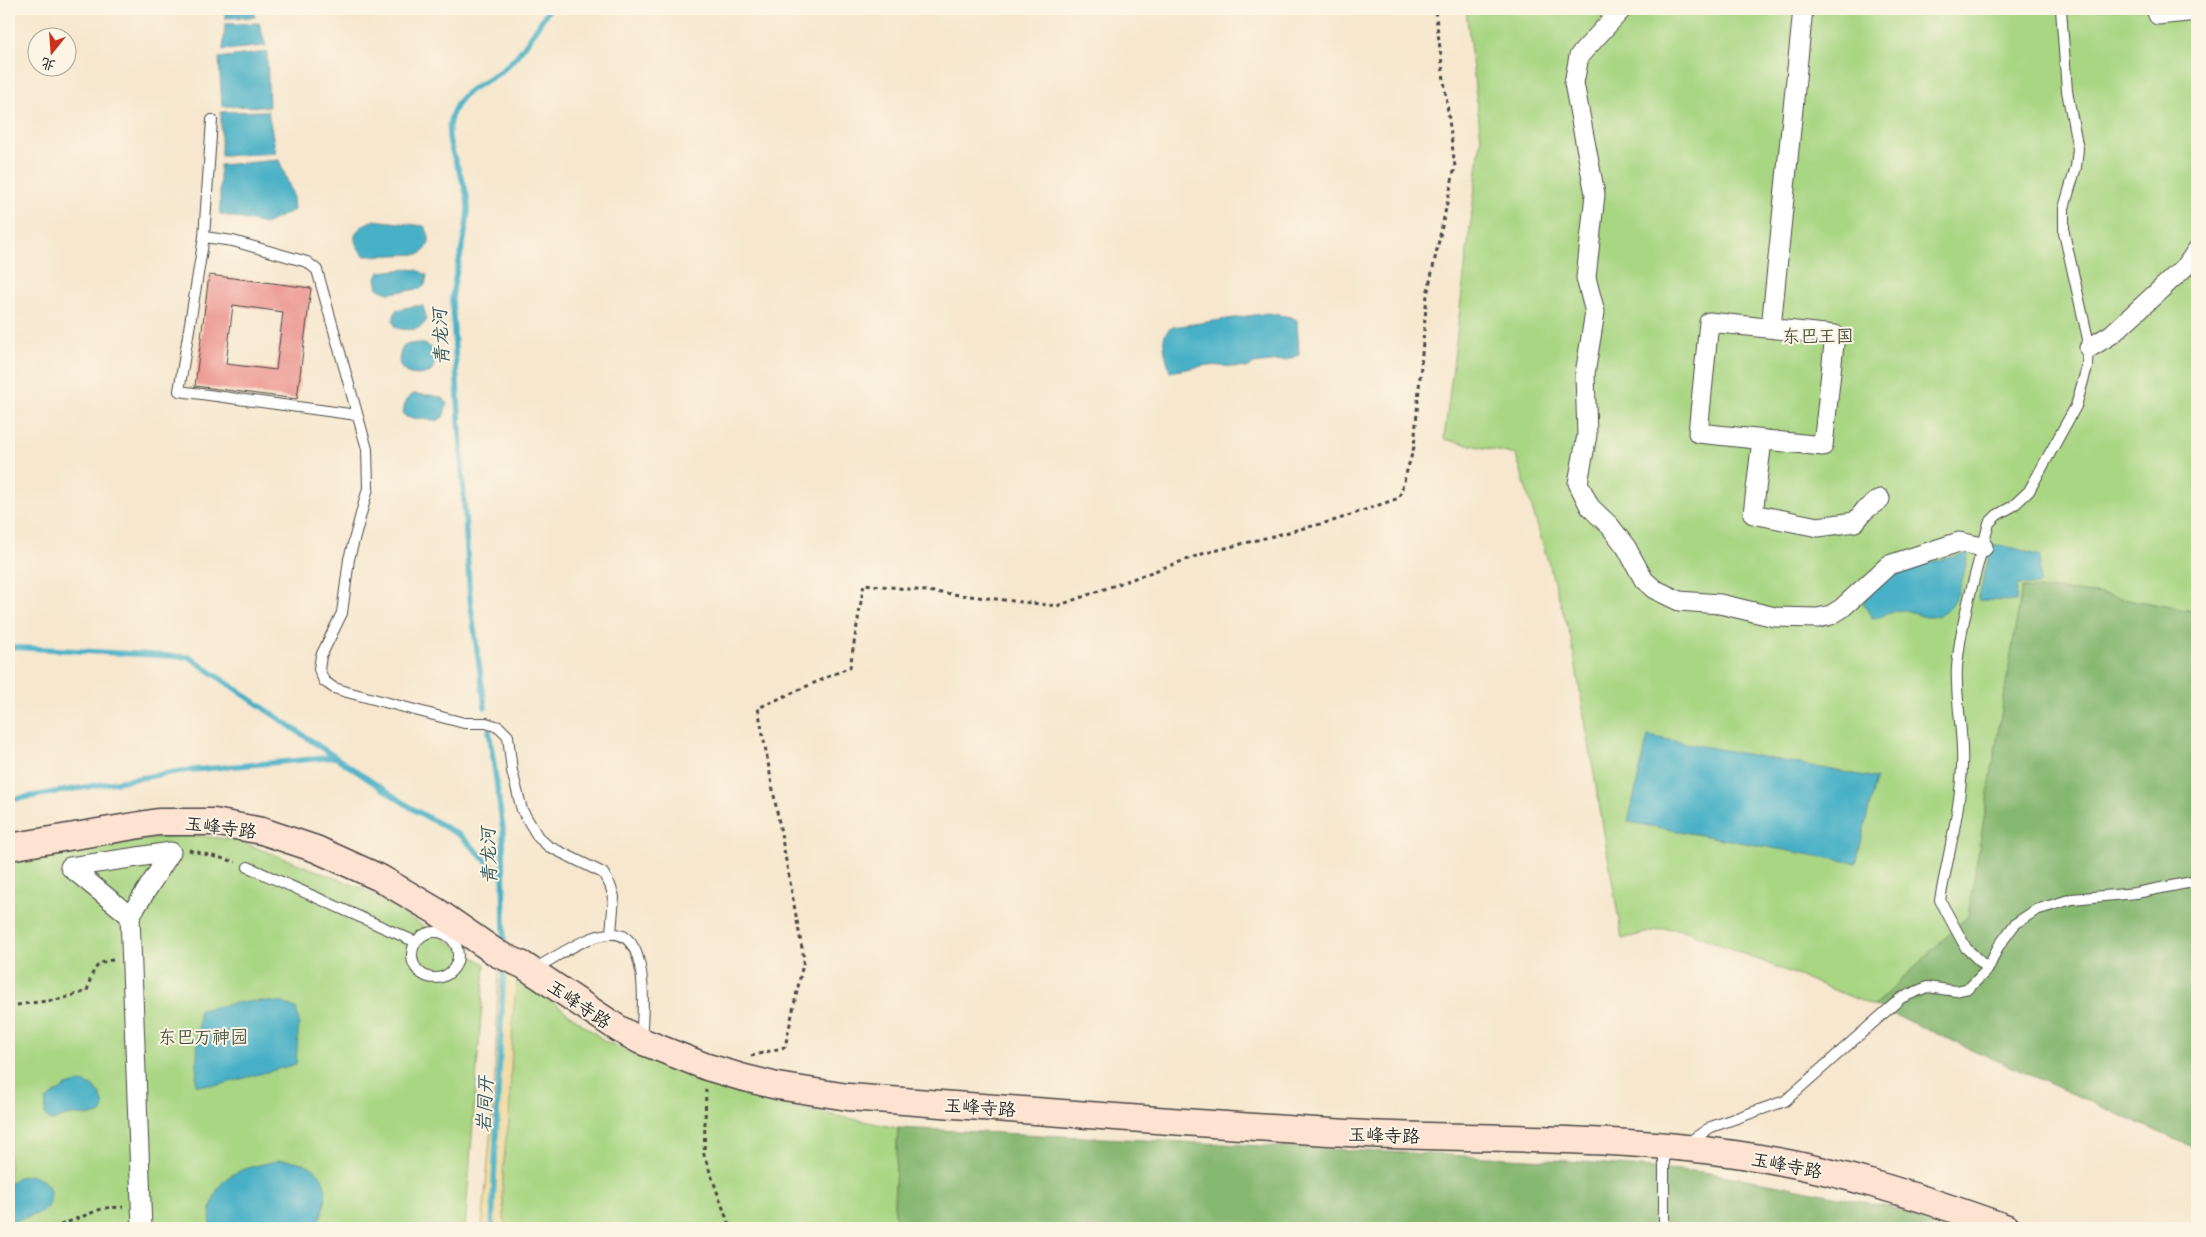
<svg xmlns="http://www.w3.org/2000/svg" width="2206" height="1237" font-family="'Playpen Sans','LXGW WenKai TC',sans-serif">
  <rect width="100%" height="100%" fill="#fcf5e5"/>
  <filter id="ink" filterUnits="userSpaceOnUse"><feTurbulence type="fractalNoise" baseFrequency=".02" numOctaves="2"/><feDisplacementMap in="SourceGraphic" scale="10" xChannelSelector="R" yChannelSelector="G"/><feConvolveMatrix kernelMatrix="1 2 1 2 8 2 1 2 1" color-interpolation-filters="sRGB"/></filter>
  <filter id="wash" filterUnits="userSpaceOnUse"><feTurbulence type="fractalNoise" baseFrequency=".0096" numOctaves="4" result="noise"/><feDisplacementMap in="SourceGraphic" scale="20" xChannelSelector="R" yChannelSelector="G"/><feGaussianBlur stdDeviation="1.12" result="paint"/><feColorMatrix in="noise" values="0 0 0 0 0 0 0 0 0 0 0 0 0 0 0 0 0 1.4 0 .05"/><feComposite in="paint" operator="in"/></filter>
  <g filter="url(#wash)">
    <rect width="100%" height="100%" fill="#f6e7ce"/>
    <!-- green -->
    <path fill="#a9d683" stroke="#6a8057" d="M1466 9H2197V612L2095 593 2022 588 1968 916 1874 1006 1684 930 1665 928 1622 939 1571 638 1516 455 1444 439 1481 138Z
      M184 834 236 840 362 888 485 964 465 1228H9V860Z
      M518 976 605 1041 647 1059 733 1091 787 1106 898 1128 894 1204 897 1228H505L502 1191 505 1145 509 1122 513 1015Z"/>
    <!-- forest -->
    <path fill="#86b771" stroke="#58714e" d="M2022 588 2095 593 2197 612V1149L1874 1006 1968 916Z
      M898 1128 1568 1161 1703 1172 1769 1183 1888 1207 1961 1228H897L894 1204Z"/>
    <!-- sand -->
    <path fill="#eeda9e" stroke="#8c8264" d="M499 965 518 976 513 1015 509 1122 505 1145 502 1191 505 1228H482L494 1095Z"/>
    <!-- water -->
    <path fill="#47b0c6" stroke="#396e78" d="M225 9H254L255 17 225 18Z
      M259 23 266 46 223 50 225 24Z
      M267 52 269 107 222 106 219 58Z
      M268 111 276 153 221 156V112Z
      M279 160 293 195 294 210 265 224 220 214V165Z
      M374 220 424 226C432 237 431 247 420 254L365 256C348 240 353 228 374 220Z
      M408 269 417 270 427 275 425 285 420 289 388 293 378 289 376 278 379 272Z
      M414 306H423C424 310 426 315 426 319 424 332 404 331 395 327L393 320 396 310Z
      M1268 313 1291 317 1297 320 1299 355 1286 360 1254 364 1247 368 1208 365 1170 372C1167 357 1156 335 1173 327Z
      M417 343C436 344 439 356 431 372 409 380 390 370 404 345Z
      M414 394 430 395 443 398 447 404 443 417 437 421 406 417 403 414C404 406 406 397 414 394Z
      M1992 544 2014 548 2040 556 2039 585H2017L2016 601 1978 600Z
      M1969 553C1962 576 1959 618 1928 617 1919 617 1911 610 1902 610 1891 610 1884 618 1872 618L1863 603C1881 568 1934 562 1969 553Z
      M1648 736 1876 778 1856 863 1628 822Z
      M262 1001 283 1003 296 1008 299 1022 296 1064 219 1085H196L199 1010 241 1002Z
      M81 1082C89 1084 96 1087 100 1095 113 1121 87 1115 73 1115 65 1115 58 1120 50 1121L45 1115 46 1100 66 1086Z
      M280 1160C327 1160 335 1190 316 1228H212C209 1219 210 1210 213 1201 222 1168 252 1168 280 1160Z
      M30 1175C39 1178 49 1182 50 1192 54 1221 23 1211 9 1226V1184L18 1177Z"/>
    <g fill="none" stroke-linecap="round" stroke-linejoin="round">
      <!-- stream -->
      <path stroke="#47b0c6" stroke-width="5.5" d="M9 647 189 657 335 757
        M485 707 470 599 452 299C455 268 467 239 468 209 469 172 432 141 458 103 469 85 491 82 506 67 524 51 536 28 549 9
        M489 730 503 829 504 949
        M9 800 181 771 335 757 413 809 461 836 503 877
        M492 1228 504 963"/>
    </g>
    <g id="blocks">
      <!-- building -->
      <path fill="#eb918d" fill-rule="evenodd" d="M209 275 311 288 297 399 195 386ZM233 305 283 312 276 370 226 364Z"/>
    </g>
  </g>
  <g filter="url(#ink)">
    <use href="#blocks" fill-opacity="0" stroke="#494743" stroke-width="1"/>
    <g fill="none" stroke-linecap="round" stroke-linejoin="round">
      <!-- lane casing -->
      <g stroke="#494743" stroke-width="12">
        <path id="lane" d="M212 120 204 237 179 391 357 415
          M204 237 233 241 307 262 317 270 367 449 368 488 349 559 342 613 321 656 319 669 324 681 334 688 347 692 464 723H486L499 727 508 736 512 771 522 810 538 837 548 846 603 873 610 885 614 897 611 933
          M248 867 416 942
          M412 955a23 23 0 1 1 46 0a23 23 0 1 1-46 0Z
          M534 969C555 958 586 935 610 934 651 930 643 1016 641 1040
          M1988 969 1966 948 1940 900C1948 855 1960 812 1962 766 1964 733 1955 700 1957 667 1961 618 1977 570 1989 523L1997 515 2013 506 2029 491 2076 406 2087 367 2088 339 2064 233V208L2076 167 2078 149 2067 91 2061 9
          M1686 1144 1711 1127 1785 1101 1901 998 1927 987 1956 991 1969 988 1988 969 1998 947 2015 924 2036 910 2072 899 2136 893 2197 881
          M1664 1147V1228"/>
      </g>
      <!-- street casing -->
      <g stroke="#494743" stroke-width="21">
        <path id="street" d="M1622 9 1579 56 1574 83 1595 194 1586 278 1595 312 1585 374 1587 435 1578 483 1590 507 1610 526 1626 547 1644 580 1654 589 1679 601 1720 604 1775 617 1818 618 1831 615 1842 608 1889 565 1959 542 1983 547
          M2156 9 2158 15 2197 11
          M1709 322 1835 335 1823 446 1698 433Z
          M1771 328 1803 9
          M2089 348 2112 334 2187 265 2197 250
          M1762 440 1753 514 1818 527 1855 522 1865 510 1880 499
          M171 852 130 916 70 867Z
          M130 916 142 1228"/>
      </g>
      <!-- secondary casing -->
      <g stroke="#494743" stroke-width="29">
        <path id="secondary" d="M9 847 158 822H214L262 831 316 849 380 878 436 911 498 954 523 965 619 1029 641 1041 707 1067 741 1077 777 1086 848 1097C1014 1109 1181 1123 1347 1133 1476 1140 1607 1135 1735 1154 1829 1167 1918 1196 2007 1228"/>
      </g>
      <!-- path -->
      <path stroke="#494743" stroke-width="3" stroke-dasharray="4 4" stroke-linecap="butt" d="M189 850 236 862
        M9 1006 61 999 87 991C92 974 93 962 113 960
        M751 1056 785 1047 804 959 758 708 850 667 864 584 1057 606 1202 554 1336 520 1399 498 1414 447 1427 295 1455 167 1435 9
        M706 1089 704 1155 730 1228
        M18 1228 33 1226 35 1228
        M53 1228 104 1208 123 1207"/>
      <!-- lane -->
      <use href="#lane" stroke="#fff" stroke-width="10"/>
      <!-- street -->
      <use href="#street" stroke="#fff" stroke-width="19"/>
      <!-- secondary -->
      <use href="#secondary" stroke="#fee3d2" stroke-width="26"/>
    </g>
  </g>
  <g text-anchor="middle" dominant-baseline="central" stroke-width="4" stroke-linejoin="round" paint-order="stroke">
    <!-- park labels -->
    <g font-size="18" fill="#4a5641" stroke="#fcf5e5">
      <text x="1818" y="334">东巴王国</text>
      <text x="203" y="1035">东巴万神园</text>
    </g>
    <!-- street labels -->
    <g font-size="18" fill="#2b2b2b" stroke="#fcf5e5">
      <text transform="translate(221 826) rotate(7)">玉峰寺路</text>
      <text transform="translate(580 1003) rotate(34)">玉峰寺路</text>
      <text transform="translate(980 1106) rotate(4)">玉峰寺路</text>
      <text transform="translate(1384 1134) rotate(2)">玉峰寺路</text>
      <text transform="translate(1787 1164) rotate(11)">玉峰寺路</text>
    </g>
    <!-- water labels -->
    <g font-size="19" font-style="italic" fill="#355a61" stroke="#fcf5e5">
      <text transform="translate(439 337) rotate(-93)">青龙河</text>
      <text transform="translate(487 856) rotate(-92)">青龙河</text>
      <text transform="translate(483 1104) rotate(-87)">岩同开</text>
    </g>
  </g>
  <!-- margin -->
  <rect width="2206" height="1237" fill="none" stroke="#fcf5e5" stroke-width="30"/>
  <!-- north arrow -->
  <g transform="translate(52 52) rotate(197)"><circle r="24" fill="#fcf5e5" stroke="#a8a49b"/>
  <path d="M0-4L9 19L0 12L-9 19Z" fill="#c8321e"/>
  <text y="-8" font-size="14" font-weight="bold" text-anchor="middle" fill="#2b2b2b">北</text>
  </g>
</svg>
